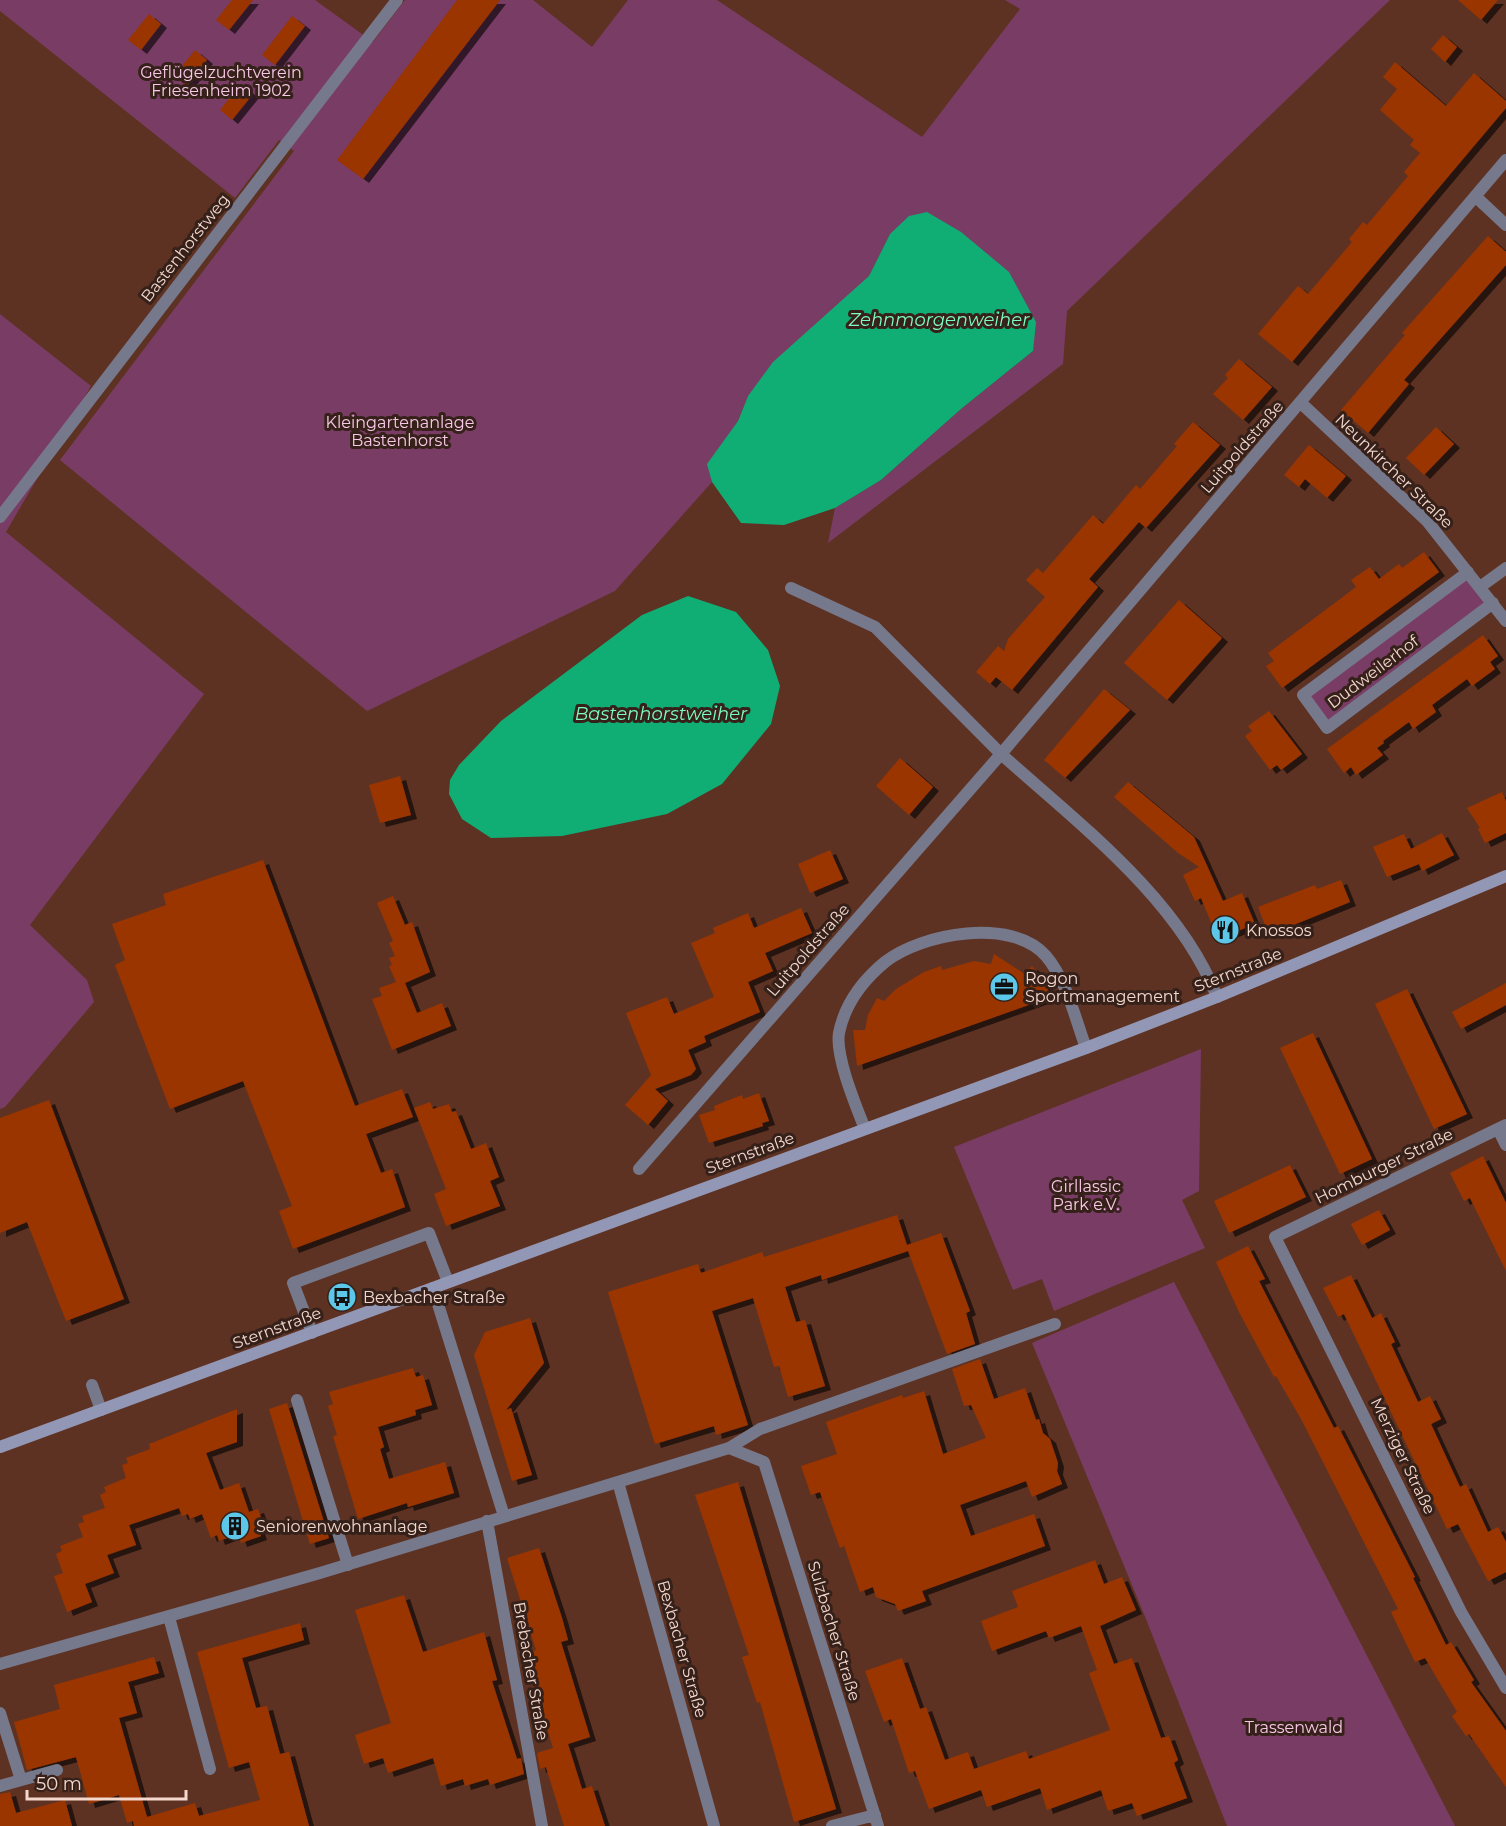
<svg xmlns="http://www.w3.org/2000/svg" width="1506" height="1826" font-family="Montserrat,sans-serif">
  <defs>
    <filter id="shadow"><feDropShadow dx="6" dy="4" stdDeviation="0" flood-color="#0009"/></filter>
  </defs>
  <rect width="100%" height="100%" fill="#5e3222"/>
  <!-- green -->
  <path fill="#793c65" d="M0 0H315L373 42 405 0H533L592 47 628 0H717L922 137 1020 9 1005 0H1390L1067 311 1063 364 828 543 835 508 881 480 961 409 1033 351 890 234 869 276 748 396 738 421 708 464 712 482 615 591 367 711 60 460 294 151 279 140 235 198 0 11Z
    M0 314 91 386 6 532 204 694 30 925 87 980 94 1002 5 1107 0 1109Z
    M1468 572 1493 603 1327 728 1303 695Z
    M1201 1049 1199 1191 1182 1200 1205 1248 1054 1311 1042 1279 1013 1290 954 1147Z
    M1174 1282 1455 1826H1227L1146 1619 1032 1343Z"/>
  <!-- water -->
  <path fill="#10ae75" d="M927 212 961 232 1009 272 1036 322 1033 351 961 409 881 480 835 508 784 525 741 523 712 482 707 464 738 421 748 396 773 362 869 276 890 234 909 216Z
    M688 596 736 612 768 650 780 686 771 724 722 784 667 814 562 836 491 838 462 819 449 794 450 780 459 765 501 721 642 615Z"/>
  <!-- building -->
  <path fill="#9a3500" filter="url(#shadow)" d="M232 0H253L229 30 216 20Z
    M457 0H500L363 179 337 160Z
    M1458 0H1498L1481 20Z
    M149 14 161 24 141 50 128 40Z
    M292 16 305 26 275 65 262 55Z
    M1443 35 1457 47 1445 62 1431 49Z
    M195 50 207 60 187 86 174 76Z
    M1395 62 1446 106 1474 73 1506 101V108L1292 362 1258 334 1298 286 1308 294 1352 242 1349 239 1363 222 1367 225 1408 176 1404 172 1420 153 1410 145 1414 140 1380 110 1397 89 1383 77Z
    M240 84 253 94 232 120 220 110Z
    M1488 236 1506 252V265L1404 380 1409 384 1368 433 1341 410 1405 335 1402 333Z
    M1239 359 1272 387 1243 420 1213 394 1228 378 1225 375Z
    M1193 422 1220 445 1146 528 1139 522 1089 579 1098 587 1012 690 996 677 990 684 976 672 998 646 1004 651 1008 639 1045 597 1026 580 1037 568 1043 573 1093 515 1103 524 1136 485 1140 489 1177 446 1174 444Z
    M1436 427 1454 444 1424 475 1406 458Z
    M1309 445 1346 476 1327 498 1305 479 1299 487 1284 475Z
    M1424 552 1439 572 1282 688 1266 666 1274 661 1268 653 1356 587 1351 580 1370 567 1379 579 1399 564 1402 568Z
    M1179 600 1222 638 1167 700 1124 663Z
    M1483 635 1498 656 1490 662 1495 669 1472 686 1467 679 1432 705 1436 712 1425 720 1413 729 1409 722 1383 741 1384 743 1377 748 1383 755 1356 775 1351 767 1344 773 1327 749Z
    M1104 689 1130 710 1065 778 1044 760Z
    M1269 711 1302 754 1281 770 1277 765 1270 770 1245 736 1252 731 1248 726Z
    M900 758 933 787 909 815 876 786Z
    M400 776 411 815 380 823 369 785Z
    M1128 782 1194 837 1223 901 1242 893 1255 924 1218 939 1201 898 1195 901 1183 875 1199 867 1178 853 1114 797Z
    M1502 792 1506 801V833L1485 843 1478 829 1480 828 1467 808Z
    M1442 833 1454 855 1422 871 1419 864 1387 877 1373 847 1404 834 1411 849Z
    M830 850 843 879 810 893 798 864Z
    M263 860 355 1106 402 1089 413 1117 366 1134 381 1173 392 1169 405 1207 293 1249 279 1211 292 1206 243 1081 170 1109 115 965 125 960 112 924 166 905 163 894Z
    M1341 880 1350 902 1269 935 1258 907 1315 885 1317 889Z
    M393 896 405 925 412 922 430 972 405 983 417 1013 442 1003 451 1026 392 1050 372 999 382 996 379 988 396 982 389 966 392 965 389 958 395 956 389 943 393 941 377 903Z
    M801 908 812 933 765 953 773 971 748 982 760 1012 704 1036 706 1042 688 1050 696 1069 691 1075 655 1089 668 1101 648 1125 625 1105 651 1075 626 1013 667 997 674 1014 714 997 691 943 715 933 713 928 748 913 754 928Z
    M994 954 1025 974 1032 966 1044 980 1051 997 857 1066 853 1030H865L868 1015 877 998 884 1001 896 989 924 972 941 966 942 970 974 961 991 964Z
    M1506 983V1005L1461 1029 1452 1012Z
    M1407 989 1467 1114 1434 1129 1375 1004Z
    M1313 1033 1372 1159 1340 1174 1280 1048Z
    M759 1093 769 1121 762 1123 763 1126 709 1143 699 1115 715 1110 714 1106 742 1095 743 1099Z
    M49 1100 124 1299 66 1321 27 1222 0 1233V1118Z
    M430 1102 433 1109 449 1104 452 1112 456 1111 471 1149 486 1143 499 1177 490 1181 500 1206 446 1226 434 1194 446 1189 414 1108Z
    M1483 1156 1506 1203V1271L1470 1198 1464 1201 1450 1173Z
    M1290 1165 1306 1197 1229 1233 1214 1201Z
    M1379 1210 1390 1230 1362 1245 1351 1224Z
    M897 1215 907 1245 941 1233 970 1311 966 1313 975 1344 947 1354 908 1251 822 1280 821 1275 785 1287 796 1322 805 1320 825 1386 788 1397 779 1366 774 1367 753 1298 712 1311 748 1425 716 1435 714 1426 655 1444 608 1292 698 1264 701 1273 762 1252 764 1257Z
    M1248 1246 1265 1279 1259 1281 1334 1428 1338 1426 1415 1577 1413 1578 1446 1645 1451 1642 1474 1680 1471 1682 1506 1731V1787L1469 1734 1466 1736 1452 1716 1457 1712 1425 1658 1415 1662 1391 1612 1398 1609 1301 1419 1276 1376 1274 1377 1240 1314 1216 1262Z
    M1351 1275 1372 1318 1381 1313 1395 1342 1391 1344 1418 1402 1430 1396 1441 1419 1431 1424 1460 1487 1466 1484 1488 1532 1498 1527 1506 1542V1572L1488 1581 1458 1524 1447 1529 1344 1314 1338 1317 1323 1288Z
    M530 1318 544 1363 506 1410 511 1408 532 1475 512 1481 474 1355 485 1332Z
    M980 1359 994 1399 1025 1388 1036 1420 1039 1419 1043 1433 1050 1439 1058 1463 1057 1471 1062 1484 1032 1497 1026 1481 960 1505 971 1536 1034 1514 1045 1546 922 1591 926 1601 898 1611 895 1604 876 1597 873 1587 860 1592 844 1546 840 1548 820 1492 811 1495 801 1466 837 1454 826 1422 902 1395 903 1398 924 1391 943 1454 986 1438 971 1405 964 1406 952 1369Z
    M413 1368 416 1377 423 1375 432 1405 415 1410 416 1415 378 1427 384 1447 380 1449 389 1479 445 1462 454 1493 408 1507 407 1503 358 1519 333 1436 337 1435 328 1406 333 1404 329 1392Z
    M287 1403 329 1538 310 1544 269 1409Z
    M237 1409V1442L206 1453 220 1490 239 1483 249 1512 258 1509 265 1528 259 1530 261 1536 241 1543 238 1534 219 1541 217 1535 211 1538 202 1514 190 1519 188 1514 182 1516 179 1508 129 1525 136 1545 107 1555 114 1573 85 1584 92 1602 67 1612 54 1576 63 1573 56 1554 62 1551 60 1546 83 1537 78 1524 84 1522 82 1516 105 1508 100 1495 106 1492 104 1487 126 1478 122 1465 128 1463 126 1458 150 1449 149 1444Z
    M738 1482 836 1809 794 1822 760 1702 757 1703 742 1657 749 1655 695 1495Z
    M539 1548 562 1618 568 1640 561 1642 590 1737 568 1744 582 1789 592 1786 605 1826H564L546 1767 540 1769 537 1753 553 1748 524 1654 536 1650 507 1558Z
    M1095 1560 1104 1584 1122 1577 1136 1610 1100 1626 1114 1664 1132 1658 1161 1738 1169 1736 1178 1760 1174 1763 1187 1798 1137 1816 1132 1803 1108 1811 1101 1790 1047 1810 1040 1788 987 1807 981 1790 929 1809 915 1771 909 1773 891 1719 884 1722 865 1671 902 1658 920 1709 926 1707 945 1760 968 1752 974 1769 1026 1751 1029 1759 1110 1730 1089 1673 1097 1670 1081 1626 1049 1638 1046 1631 992 1651 981 1621 1018 1607 1012 1591Z
    M404 1595 423 1652 484 1632 497 1680 492 1681 517 1759 521 1758 524 1774 490 1785 488 1779 465 1786 463 1779 441 1786 433 1758 388 1773 383 1758 364 1764 355 1735 391 1723 355 1610Z
    M300 1623 304 1640 242 1658 256 1708 267 1706 280 1754 289 1752 309 1826H134L133 1821 127 1823 119 1795 89 1804 76 1757 27 1770 14 1722 60 1709 54 1685 154 1657 159 1673 128 1682 137 1713 119 1718 147 1817 195 1803 199 1816 260 1800 249 1762 229 1768 197 1652Z
    M10 1792 16 1813 65 1800 72 1826H0V1794Z"/>
  <g fill="none" stroke-linecap="round" stroke-linejoin="round">
    <!-- service -->
    <path stroke="#76788c" stroke-width="12" d="M0 517 397 0
      M791 588 875 627 1001 754
      M865 1129C856 1106 835 1056 839 1033 845 1003 862 981 885 962 922 933 1012 917 1046 956 1067 981 1075 1018 1086 1048
      M312 1333 293 1283 429 1233 448 1282
      M92 1385 101 1410
      M297 1400 348 1565"/>
    <!-- minor -->
    <path stroke="#76788c" stroke-width="12" d="M1475 196 1506 225
      M1301 403 1427 521 1506 621
      M1468 572 1303 695 1327 728 1493 603
      M1480 587 1506 568
      M1001 754C1078 823 1179 899 1217 997
      M1506 1125 1275 1237 1461 1612 1506 1688
      M1498 1129 1506 1145
      M639 1169 1001 754 1506 160
      M433 1288 504 1516
      M729 1448 760 1429 1055 1324
      M618 1482 714 1826
      M487 1521 542 1826
      M169 1617 210 1769
      M0 1664 320 1573 729 1448 764 1462 878 1826
      M0 1713 21 1780
      M0 1786 57 1770
      M832 1826 875 1815"/>
    <!-- secondary -->
    <path stroke="#9397b6" stroke-width="12" d="M0 1447 1086 1048 1217 997 1506 876"/>
  </g>
  <!-- icons -->
  <defs>
    <g id="restaurant-disc" transform="scale(1.5)"><circle r="9.5" fill="#5cc7e8" stroke="#352119"/><path d="M-5-6h1v4h1v-4h1v4h1v-4h1v5L-1.5 .5V6h-2V.5L-5-1ZM5-6V6H3V1.5H1.5Q1.5-4 5-6Z" fill="#111"/></g>
    <g id="office-disc" transform="scale(1.5)"><circle r="9.5" fill="#5cc7e8" stroke="#352119"/><path d="M-6-3h4V-5.5h4V-3h4V5H-6ZM-1-4.5V-3h2v-1.5ZM-6 0V1H6V0Z" fill="#111"/></g>
    <g id="bus-disc" transform="scale(1.5)"><circle r="9.5" fill="#5cc7e8" stroke="#352119"/><path d="M-5-6H5V4H4V6H2V4H-2V6H-4V4H-5ZM-3.5-4V0h7V-4ZM-3.5 1.2v1.5H-2V1.2ZM2 1.2v1.5H3.5V1.2Z" fill="#111"/></g>
    <g id="building-disc" transform="scale(1.5)"><circle r="9.5" fill="#5cc7e8" stroke="#352119"/><path d="M-4-6H4V6H1V3H-1V6H-4ZM-2.5-4.3h1.7v1.8h-1.7ZM.8-4.3h1.7v1.8H.8ZM-2.5-1h1.7V.8h-1.7ZM.8-1h1.7V.8H.8Z" fill="#111"/></g>
  </defs>
  <g fill-rule="evenodd">
    <use href="#restaurant-disc" x="1225" y="930"/>
    <use href="#office-disc" x="1004" y="987"/>
    <use href="#bus-disc" x="342" y="1297"/>
    <use href="#building-disc" x="235" y="1526"/>
  </g>
  <g text-anchor="middle" dominant-baseline="central" stroke-width="6" stroke-linejoin="round" paint-order="stroke">
    <!-- park labels -->
    <g font-size="16" fill="#f9c7e7" stroke="#352119">
      <text x="221" y="72">Geflügelzuchtverein<tspan x="221" dy="18">Friesenheim 1902</tspan></text>
      <text x="400" y="422">Kleingartenanlage<tspan x="400" dy="18">Bastenhorst</tspan></text>
      <text x="1086" y="1186">Girllassic<tspan x="1086" dy="18">Park e.V.</tspan></text>
      <text x="1294" y="1727">Trassenwald</text>
    </g>
    <!-- street labels -->
    <g font-size="16" fill="#f4d8ce" stroke="#352119">
      <text transform="translate(185 248) rotate(-52)">Bastenhorstweg</text>
      <text transform="translate(1242 447) rotate(-49)">Luitpoldstraße</text>
      <text transform="translate(1394 471) rotate(44)">Neunkircher Straße</text>
      <text transform="translate(1373 672) rotate(-37)">Dudweilerhof</text>
      <text transform="translate(808 950) rotate(-49)">Luitpoldstraße</text>
      <text transform="translate(1238 970) rotate(-22)">Sternstraße</text>
      <text transform="translate(750 1153) rotate(-20)">Sternstraße</text>
      <text transform="translate(1384 1166) rotate(-26)">Homburger Straße</text>
      <text transform="translate(277 1328) rotate(-20)">Sternstraße</text>
      <text transform="translate(1403 1456) rotate(64)">Merziger Straße</text>
      <text transform="translate(834 1631) rotate(73)">Sulzbacher Straße</text>
      <text transform="translate(682 1649) rotate(74)">Bexbacher Straße</text>
      <text transform="translate(531 1671) rotate(80)">Brebacher Straße</text>
    </g>
    <!-- poi labels -->
    <g font-size="16" fill="#f4d8ce" stroke="#352119" text-anchor="start">
      <text x="1246" y="930">Knossos</text>
      <text x="1025" y="978">Rogon<tspan x="1025" dy="18">Sportmanagement</tspan></text>
      <text x="363" y="1297">Bexbacher Straße</text>
      <text x="256" y="1526">Seniorenwohnanlage</text>
    </g>
    <!-- water labels -->
    <g font-size="18" font-style="italic" fill="#7efabe" stroke="#352119">
      <text x="939" y="320">Zehnmorgenweiher</text>
      <text x="661" y="714">Bastenhorstweiher</text>
    </g>
  </g>
  <!-- scale -->
  <path d="M27 1790v9h159v-9" fill="none" stroke="#f4d8ce" stroke-width="3"/>
  <text x="36" y="1790" font-size="18" fill="#f4d8ce" stroke="#352119" stroke-width="4.5" paint-order="stroke">50 m</text>
</svg>
